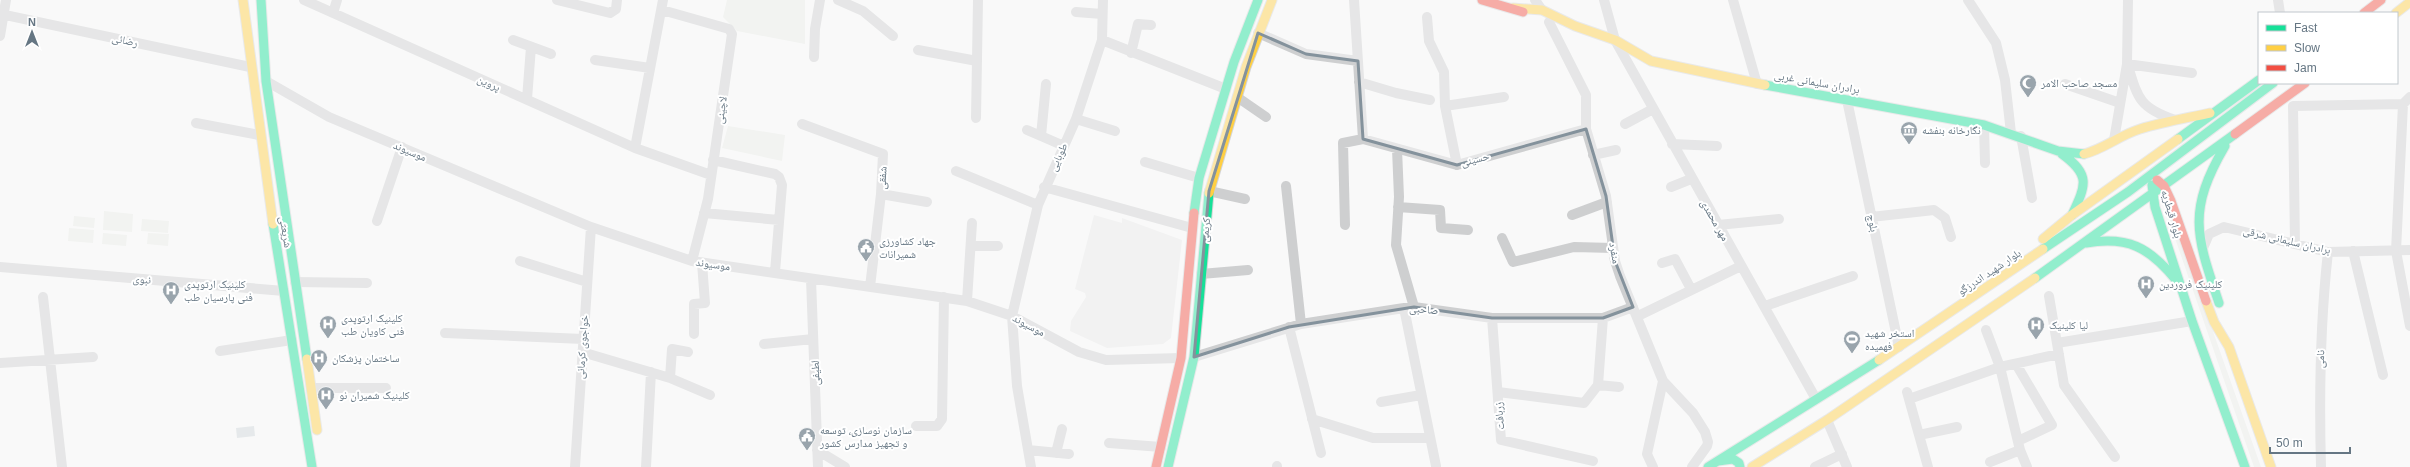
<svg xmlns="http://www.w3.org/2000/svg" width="2410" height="467" font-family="Arial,'Noto Naskh Arabic',sans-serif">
  <rect width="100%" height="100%" fill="#f9f9f9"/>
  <!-- built -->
  <path fill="#e8e9e9" d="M1094 215 1122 223V218L1182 240 1171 338 1163 344 1107 348 1070 331 1071 321 1086 297 1085 293 1075 289Z"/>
  <!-- green -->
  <path fill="#e8ebe6" d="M727 0H805V44L737 31 723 17Z
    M728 126 785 135 782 161 722 148Z
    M104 211 133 214 132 232 103 230Z
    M2171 213 2261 467H2254L2167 215Z
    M74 216 95 218 94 228 73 226Z
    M142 219 169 221 168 233 141 231Z
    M69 228 94 230 93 243 68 241Z
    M103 233 127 235 126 246 102 244Z
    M148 233 169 234 168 246 147 244Z"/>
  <!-- water -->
  <path fill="#ced6d9" d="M254 426 255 436 237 438 236 428Z"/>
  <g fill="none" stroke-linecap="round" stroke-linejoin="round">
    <!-- fast casing -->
    <g stroke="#d5d6d7" stroke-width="11">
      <path id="fast" d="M261 0 266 81 307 359
        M1765 85 1984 125 2058 151 2084 154
        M2178 139 2259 80
        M2062 154C2091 175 2086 185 2072 215
        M2152 185 2155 207 2192 321 2245 467
        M1194 213 1199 178 1234 62 1258 0
        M273 224 312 467
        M2086 243C2128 236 2149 247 2176 280
        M2043 249 2128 192 2273 83
        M2035 278 2235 134
        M2219 303C2196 235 2187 211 2225 146
        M1718 461 1733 459 1739 463 1740 467
        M1168 467 1194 357 1209 193
        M1708 467 1879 360"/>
    </g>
    <!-- slow casing -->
    <g stroke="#d5d6d7" stroke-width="11">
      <path id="slow" d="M243 0 273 224
        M1513 8 1542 10 1575 26 1615 40 1651 61 1765 85
        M2396 13 2410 2
        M2084 154C2104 149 2120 135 2140 129 2163 122 2187 118 2210 113
        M1209 193 1246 67 1272 0
        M2043 239 2072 215 2178 139
        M2206 301 2214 322 2229 347 2271 467
        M307 359 317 430
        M1879 360 2043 249
        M1752 467 1827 420 2035 278"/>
    </g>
    <!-- jam casing -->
    <g stroke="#d5d6d7" stroke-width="11">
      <path id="jam" d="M1482 0 1523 12
        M2364 13 2381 0
        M2235 134 2305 83
        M2157 180 2164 186 2171 201 2206 301
        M1156 467 1181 358 1194 213"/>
    </g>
    <!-- street -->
    <path stroke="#cecfd0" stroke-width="10" d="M304 0 635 148 711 175
      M557 0 610 13 616 9 617 0
      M838 0 863 11 893 36
      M1354 0 1363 139
      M1535 0 1542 10
      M1604 0 1615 40 1816 399
      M1733 0 1757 84
      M1968 0 1996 43 2005 80 2011 133
      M2278 0 2280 13
      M662 10 729 29 732 34 708 199 692 261
      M1076 12 1102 14
      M333 13 337 0
      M0 14 250 67
      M1427 17 1429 41 1444 72 1445 106 1457 165
      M1549 22 1586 95V129L1606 196 1615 261 1620 276 1663 381 1693 413 1705 432 1708 442 1707 446 1692 467
      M1258 33 1306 54 1358 61
      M0 36 6 0
      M513 40 551 54
      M1102 40 1226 89
      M918 50 977 61
      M1131 53 1138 24 1151 25
      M814 57 815 29 820 0
      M595 60 650 68
      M2127 64 2192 73
      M2128 66C2138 99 2140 108 2175 120
      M266 81 329 117 591 227 692 261 967 301 1012 316 1079 352 1106 360 1181 358
      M1359 82 1396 93 1430 100
      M1046 84 1041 136 1064 146
      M2065 84 2120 103
      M1237 97 1266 117
      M2410 97 2403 104 2396 251 2410 326
      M527 99 531 47
      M1847 100 1899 347
      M1445 106 1504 97
      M976 118 978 0
      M1076 119 1115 131
      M196 123 259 135
      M802 124 883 154 881 194 870 287
      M1625 124 1653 109
      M1984 125 1985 163
      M1027 130 1041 136
      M2021 136 2032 198
      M2114 140 2127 64 2128 0
      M1672 144 1717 146
      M635 148 663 0
      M1397 149 1399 197 1396 245 1414 307
      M1593 155 1616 150
      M713 160 775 174 779 177 782 185 775 272
      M1145 162 1199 178
      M956 171 1038 205
      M1286 186 1301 324
      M1044 187 1192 228
      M1671 187 1691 179
      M1209 191 1245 199
      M881 194 927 202
      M1398 207 1440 210 1441 228 1468 230
      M704 213 779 220
      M1572 215 1607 202
      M1871 217 1934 210 1945 218 1951 237
      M377 221 402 147
      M1345 225 1343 143 1363 139 1457 165 1586 129
      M1718 225 1779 219
      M1502 238 1513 262 1574 247 1613 248
      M2295 244 2293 106 2403 104
      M971 246H998
      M2203 248 2209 234 2224 227 2328 252 2410 250
      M2353 251 2383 375
      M520 261 587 282
      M1662 263 1675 259 1691 289
      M0 267 284 291
      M1201 274 1248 270
      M811 279 818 467
      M295 282 367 283
      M2049 296 2064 385 2115 457
      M43 297 62 467
      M967 301 972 223
      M1765 306 1853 276
      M1404 308 1436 466
      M1638 316 1741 266
      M1492 318 1501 440 1593 461
      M1289 327 1321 453
      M1986 330 2000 367 2020 450 2027 467
      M445 333 583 339
      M694 334V304L705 303 702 263
      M2057 343 2192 321
      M764 344 813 339
      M220 351 292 340
      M582 352 670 378 710 395
      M1194 357 1301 324 1404 308 1414 307 1492 318H1603L1633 307
      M0 363 93 357
      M2016 364 2052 425 2018 441
      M670 378 672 349 688 352
      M1598 385 1619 387
      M311 388H386
      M1498 392 1584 403 1598 385 1603 318
      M1907 392 1928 467
      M1909 399 2000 367 2059 354
      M1381 402 1421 395
      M1312 419 1373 438H1430
      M1827 420 1847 467
      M916 426H937L942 419 944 297
      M1919 435 1957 427
      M1109 443 1161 447
      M817 450 845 467
      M1028 450 1069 454
      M1056 453 1062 429
      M1990 462 2020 450
      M1277 466V467
      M575 467 591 227
      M646 467 651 372
      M1031 467 1017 386 1012 316 1038 205 1076 119 1102 40 1103 0
      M1653 467 1647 454 1663 381
      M1815 467 1842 454
      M2321 467C2319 395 2320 324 2328 252"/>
    <!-- fast -->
    <use href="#fast" stroke="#16e098" stroke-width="9"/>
    <!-- slow -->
    <use href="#slow" stroke="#ffcf43" stroke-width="9"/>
    <!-- jam -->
    <use href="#jam" stroke="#f24e42" stroke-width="9"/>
  </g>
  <!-- marked area -->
  <path d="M0 0H2410V467H0ZM1258 33 1306 54 1358 61 1363 139 1457 165 1586 129 1606 196 1615 261 1633 307 1603 318H1492L1414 307 1289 327 1194 357 1209 191Z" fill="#f9f9f9" fill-opacity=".55" fill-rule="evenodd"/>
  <path fill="none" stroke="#84929c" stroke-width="3" stroke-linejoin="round" d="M1258 33 1306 54 1358 61 1363 139 1457 165 1586 129 1606 196 1615 261 1633 307 1603 318H1492L1414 307 1289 327 1194 357 1209 191Z"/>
  <!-- icons -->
  <defs>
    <g id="mosque-pin" transform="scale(0.9)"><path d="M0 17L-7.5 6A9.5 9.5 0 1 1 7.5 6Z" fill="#99a4ac" stroke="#fff"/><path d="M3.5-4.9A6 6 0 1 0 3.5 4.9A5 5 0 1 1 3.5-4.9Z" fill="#fff"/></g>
    <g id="museum-pin" transform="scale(0.9)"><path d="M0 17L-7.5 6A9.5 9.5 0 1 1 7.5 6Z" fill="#99a4ac" stroke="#fff"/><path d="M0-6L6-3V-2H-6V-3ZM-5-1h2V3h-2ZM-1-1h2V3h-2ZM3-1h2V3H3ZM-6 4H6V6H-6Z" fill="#fff"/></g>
    <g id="civic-pin" transform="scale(0.9)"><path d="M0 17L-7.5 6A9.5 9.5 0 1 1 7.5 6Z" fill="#99a4ac" stroke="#fff"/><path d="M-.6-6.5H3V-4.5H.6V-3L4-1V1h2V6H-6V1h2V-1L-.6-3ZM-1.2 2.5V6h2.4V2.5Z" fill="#fff"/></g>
    <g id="hospital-pin" transform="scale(0.9)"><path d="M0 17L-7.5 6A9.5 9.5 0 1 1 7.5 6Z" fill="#99a4ac" stroke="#fff"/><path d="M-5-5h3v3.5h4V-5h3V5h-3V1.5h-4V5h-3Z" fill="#fff"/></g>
    <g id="stadium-pin" transform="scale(0.9)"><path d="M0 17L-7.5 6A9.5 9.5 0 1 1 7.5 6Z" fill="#99a4ac" stroke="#fff"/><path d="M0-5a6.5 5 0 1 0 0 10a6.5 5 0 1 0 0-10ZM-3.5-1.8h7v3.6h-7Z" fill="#fff"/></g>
  </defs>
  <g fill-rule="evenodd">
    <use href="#mosque-pin" x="2028" y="83"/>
    <use href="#museum-pin" x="1909" y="130"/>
    <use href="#civic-pin" x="866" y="247"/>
    <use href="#hospital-pin" x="2146" y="284"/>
    <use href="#hospital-pin" x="171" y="290"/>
    <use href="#hospital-pin" x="328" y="324"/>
    <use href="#hospital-pin" x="2036" y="325"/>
    <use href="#stadium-pin" x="1852" y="339"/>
    <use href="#hospital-pin" x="319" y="358"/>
    <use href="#hospital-pin" x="326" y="395"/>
    <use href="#civic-pin" x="807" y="436"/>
  </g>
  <g text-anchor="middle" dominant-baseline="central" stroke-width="4" stroke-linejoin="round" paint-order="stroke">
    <!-- street labels -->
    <g font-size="11" fill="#657683" stroke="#fff">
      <text transform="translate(125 40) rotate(12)">رضائی</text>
      <text transform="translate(1817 82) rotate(10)">برادران سلیمانی غربی</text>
      <text transform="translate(489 83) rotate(24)">پروین</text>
      <text transform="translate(721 110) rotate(-82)">لاچینی</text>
      <text transform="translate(410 151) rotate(23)">موسیوند</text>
      <text transform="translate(1058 157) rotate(-65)">طوبایی</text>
      <text transform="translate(1475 159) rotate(-14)">حسینی</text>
      <text transform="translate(882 178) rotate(-87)">شفقی</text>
      <text transform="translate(2172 214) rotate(74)">بلوار قیطریه</text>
      <text transform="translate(1715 220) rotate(60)">مهر محمدی</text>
      <text transform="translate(1873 223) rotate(78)">بلوچ</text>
      <text transform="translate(1205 230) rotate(-85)">کریمی</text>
      <text transform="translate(286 232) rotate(81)">شریعتی</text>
      <text transform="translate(2287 240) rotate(13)">برادران سلیمانی شرقی</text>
      <text transform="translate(1615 253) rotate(80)">منفرد</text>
      <text transform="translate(713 264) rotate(8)">موسیوند</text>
      <text transform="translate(1989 272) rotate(-34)">بلوار شهید اندرزگو</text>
      <text transform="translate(142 279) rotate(5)">نبوی</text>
      <text transform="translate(1424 309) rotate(5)">صاحبی</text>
      <text transform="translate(1029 325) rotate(28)">موسیوند</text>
      <text transform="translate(582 347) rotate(-86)">خواجوی کرمانی</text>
      <text transform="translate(2320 359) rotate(-88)">نامی</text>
      <text transform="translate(815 373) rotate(-92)">لطیفی</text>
      <text transform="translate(1499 416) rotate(-95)">زربافت</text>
    </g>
    <!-- poi labels -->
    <g font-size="11" fill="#657683" stroke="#fff" text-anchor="start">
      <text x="2041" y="83">مسجد صاحب الامر</text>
      <text x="1922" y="130">نگارخانه بنفشه</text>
      <text x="879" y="241">جهاد کشاورزی<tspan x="879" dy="13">شمیرانات</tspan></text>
      <text x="184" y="284">کلینیک ارتوپدی<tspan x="184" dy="13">فنی پارسیان طب</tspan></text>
      <text x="2159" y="284">کلینیک فروردین</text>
      <text x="341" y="318">کلینیک ارتوپدی<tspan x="341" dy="13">فنی کاویان طب</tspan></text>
      <text x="2049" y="325">لیا کلینیک</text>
      <text x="1865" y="333">استخر شهید<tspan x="1865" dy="13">فهمیده</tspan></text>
      <text x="332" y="358">ساختمان پزشکان</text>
      <text x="339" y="395">کلینیک شمیران نو</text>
      <text x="820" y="430">سازمان نوسازی، توسعه<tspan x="820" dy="13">و تجهیز مدارس کشور</tspan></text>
    </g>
  </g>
  <!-- legend -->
  <rect x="2258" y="12" width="140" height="72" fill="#ffffff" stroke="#c1c8cd"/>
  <rect x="2266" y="25" width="20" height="6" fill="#16e098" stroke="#c1c8cd"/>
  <text x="2294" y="32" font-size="12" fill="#657683">Fast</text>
  <rect x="2266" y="45" width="20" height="6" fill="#ffcf43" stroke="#c1c8cd"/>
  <text x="2294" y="52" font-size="12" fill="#657683">Slow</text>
  <rect x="2266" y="65" width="20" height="6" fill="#f24e42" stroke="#c1c8cd"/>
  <text x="2294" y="72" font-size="12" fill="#657683">Jam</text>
  <!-- north arrow -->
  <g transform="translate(32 32)" stroke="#ffffff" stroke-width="3" paint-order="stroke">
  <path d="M0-3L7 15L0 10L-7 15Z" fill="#657683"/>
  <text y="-6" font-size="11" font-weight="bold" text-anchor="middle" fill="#657683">N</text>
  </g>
  <!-- scale -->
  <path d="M2270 447v6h80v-6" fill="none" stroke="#657683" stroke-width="2"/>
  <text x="2276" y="447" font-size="12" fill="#657683" stroke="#ffffff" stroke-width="3" paint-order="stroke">50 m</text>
</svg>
